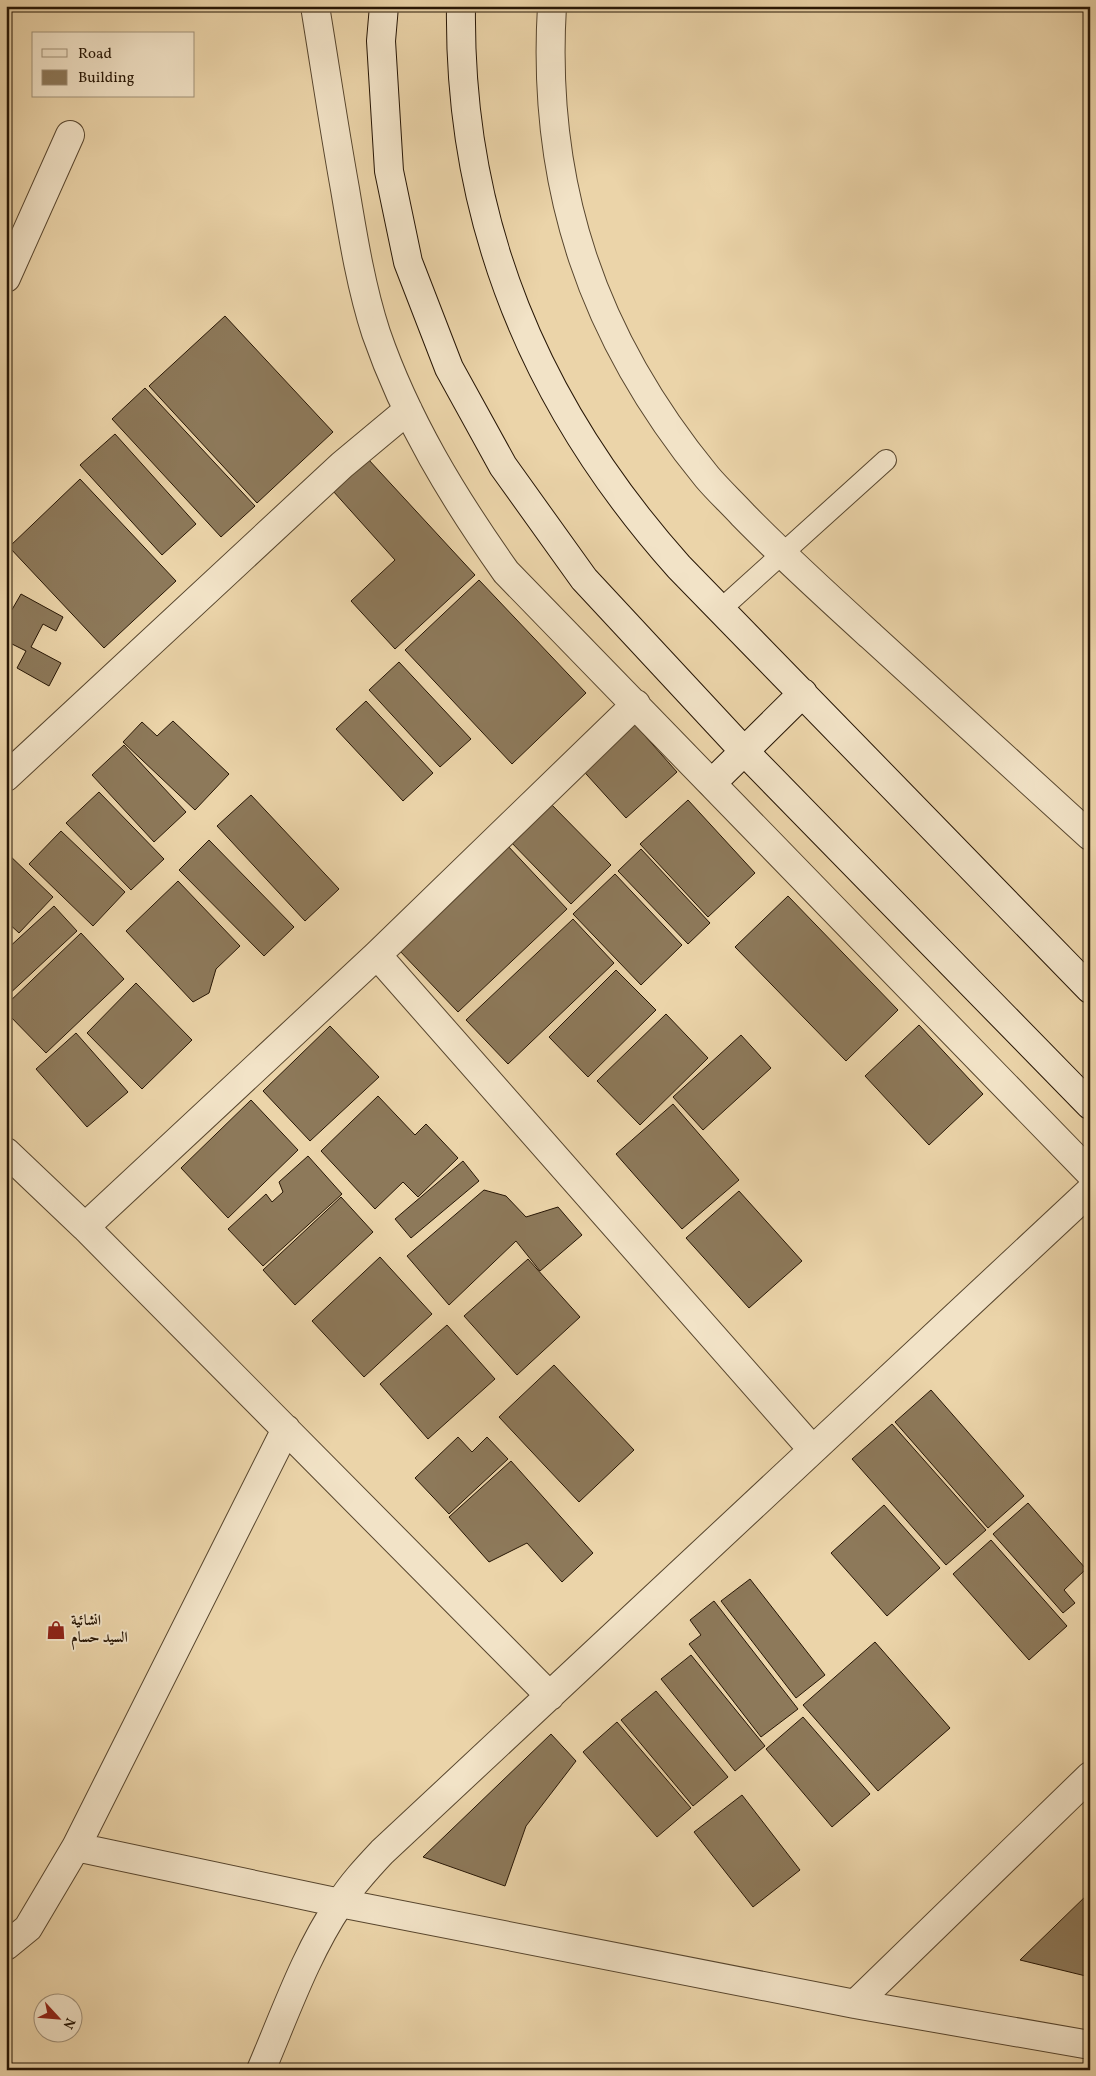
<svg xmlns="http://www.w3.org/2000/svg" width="1096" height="2076" font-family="Vollkorn,Amiri,serif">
  <rect width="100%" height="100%" fill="#ebd4a9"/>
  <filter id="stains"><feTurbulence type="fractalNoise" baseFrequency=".004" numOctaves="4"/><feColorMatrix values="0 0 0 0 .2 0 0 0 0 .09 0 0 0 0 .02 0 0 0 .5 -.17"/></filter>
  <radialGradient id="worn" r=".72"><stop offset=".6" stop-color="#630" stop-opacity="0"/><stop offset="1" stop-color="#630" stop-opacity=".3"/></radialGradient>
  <!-- building -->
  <path fill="#8d795a" stroke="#271605" d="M225 316 333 432 257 503 149 386Z
    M145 388 255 506 221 537 112 419Z
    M115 434 196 524 162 555 80 465Z
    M368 459 475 575 395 649 351 601 395 560 333 491Z
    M80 479 176 581 104 648 9 547Z
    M479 580 586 693 512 764 405 650Z
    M21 594 63 617 56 631 43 624 31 647 61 663 49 686 17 668 26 651 6 641V620Z
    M399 662 471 739 440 767 369 690Z
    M366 701 433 773 403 801 336 729Z
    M630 719 677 772 626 818 578 765Z
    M173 721 229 774 195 810 123 742 142 722 157 736Z
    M124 745 186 812 154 842 92 775Z
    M99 792 164 859 131 890 66 823Z
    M251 795 339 889 305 921 217 826Z
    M688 800 755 873 708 917 640 844Z
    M548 801 611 865 571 904 508 839Z
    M61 831 125 892 93 926 29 864Z
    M209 840 294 927 264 956 179 870Z
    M507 845 567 909 458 1012 398 949Z
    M641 849 710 923 688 944 618 871Z
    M6 852 53 897 19 933 6 921Z
    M615 874 682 945 641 985 573 914Z
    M178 881 240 946 216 969 209 993 193 1002 126 931Z
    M788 896 898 1010 846 1061 735 947Z
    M54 906 77 931 6 997V950Z
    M573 919 614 963 508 1064 466 1020Z
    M81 933 124 979 46 1053 6 1012V1005Z
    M616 970 656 1010 588 1077 549 1037Z
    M136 983 192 1040 142 1089 87 1033Z
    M666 1014 708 1058 640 1125 597 1081Z
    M919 1025 983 1094 929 1145 865 1076Z
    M330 1026 379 1077 310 1141 263 1091Z
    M76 1033 128 1092 87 1127 36 1069Z
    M741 1035 771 1068 703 1130 673 1097Z
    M378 1096 415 1135 426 1124 458 1158 418 1197 403 1182 375 1209 321 1151Z
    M251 1100 298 1150 228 1218 181 1168Z
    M673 1104 739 1180 682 1229 616 1154Z
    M308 1156 342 1194 263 1266 228 1229 266 1194 272 1202 283 1192 279 1182Z
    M463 1161 479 1181 411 1238 395 1219Z
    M484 1190 506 1196 526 1217 558 1207 582 1235 540 1271 516 1241 449 1305 407 1256Z
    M739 1191 802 1261 749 1308 686 1238Z
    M341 1197 373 1232 295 1305 263 1270Z
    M380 1257 432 1314 364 1377 312 1321Z
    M528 1259 580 1317 517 1375 464 1316Z
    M447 1325 495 1379 428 1439 380 1384Z
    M554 1365 634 1450 579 1502 499 1417Z
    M931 1390 1024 1496 988 1528 895 1422Z
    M892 1424 986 1530 946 1565 852 1459Z
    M458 1437 472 1452 487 1437 508 1459 449 1514 415 1478Z
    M511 1461 593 1553 562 1582 527 1543 489 1562 449 1517Z
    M1028 1503 1086 1569 1064 1590 1075 1603 1063 1613 993 1534Z
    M884 1505 940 1568 887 1616 831 1553Z
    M991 1540 1067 1626 1029 1660 953 1574Z
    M750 1579 825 1675 796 1698 721 1601Z
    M714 1601 798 1709 761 1737 689 1644 701 1635 690 1620Z
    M875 1642 950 1728 878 1791 803 1705Z
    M691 1655 765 1746 735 1771 661 1679Z
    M656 1691 728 1777 693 1806 621 1720Z
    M803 1717 870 1794 832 1827 766 1749Z
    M617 1722 691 1808 657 1837 583 1752Z
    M551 1734 576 1761 526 1826 505 1886 423 1857Z
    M742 1795 800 1870 753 1907 694 1832Z
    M1090 1892V1977L1020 1960Z"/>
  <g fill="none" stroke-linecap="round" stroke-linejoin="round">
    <!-- lane casing -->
    <g stroke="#58462e" stroke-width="22">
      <path id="lane" d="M720 610 886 460"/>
    </g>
    <!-- street casing -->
    <g stroke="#58462e" stroke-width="30">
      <path id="street" d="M315 6C325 67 334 128 345 189 353 237 361 287 376 333 406 420 453 497 506 572L1090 1173
        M552 6C541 187 593 338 707 477 718 490 731 502 743 515 784 557 827 596 871 636 944 703 1017 769 1090 836
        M6 278 70 135
        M6 777 342 465 408 410
        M377 955 812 1449
        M6 1152 85 1227 550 1696
        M85 1227 377 955 636 704
        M76 1847 340 1903 855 2004 1090 2045
        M6 1946 28 1928 76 1847 286 1429
        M855 2004 1090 1776
        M261 2070C285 2014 306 1953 340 1903 352 1884 367 1868 382 1852L1090 1191"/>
    </g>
    <!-- secondary casing -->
    <g stroke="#271605" stroke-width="30">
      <path id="secondary" d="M384 6 381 41 389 171 408 262 449 368 503 466 584 579 744 751 1090 1105
        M461 6C458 223 536 407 679 567L1090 989
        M712 783 803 693"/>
    </g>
    <!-- lane -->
    <use href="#lane" stroke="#f2e3c7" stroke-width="20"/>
    <!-- street -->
    <use href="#street" stroke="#f2e3c7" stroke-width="28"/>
    <!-- secondary -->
    <use href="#secondary" stroke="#f2e3c7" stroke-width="28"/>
  </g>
  <!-- icons -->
  <defs>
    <g id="shop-bare" transform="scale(1.5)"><path d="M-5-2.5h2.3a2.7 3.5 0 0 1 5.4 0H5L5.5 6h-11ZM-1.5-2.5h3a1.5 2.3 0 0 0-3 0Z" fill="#8f2418" stroke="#f2e3c7" stroke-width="2.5" paint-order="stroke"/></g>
  </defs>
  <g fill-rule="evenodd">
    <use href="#shop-bare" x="56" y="1630"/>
  </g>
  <g text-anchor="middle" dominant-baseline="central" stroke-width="4" stroke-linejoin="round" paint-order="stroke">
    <!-- poi labels -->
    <g font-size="15" font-weight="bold" fill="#271605" stroke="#f2e3c7" text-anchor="start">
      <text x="71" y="1621">انشائية<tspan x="71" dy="17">السيد حسام</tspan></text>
    </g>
  </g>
  <!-- margin -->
  <rect width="1096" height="2076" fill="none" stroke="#ebd4a9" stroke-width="25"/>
  <rect x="8" y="8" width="1081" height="2061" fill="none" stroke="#271605" stroke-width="2.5"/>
  <rect x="12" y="12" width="1071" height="2051" fill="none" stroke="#271605"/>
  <!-- legend -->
  <rect x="32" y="32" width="162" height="65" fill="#f2e3c7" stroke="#a19179"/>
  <rect x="42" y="49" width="25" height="8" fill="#f2e3c7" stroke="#a19179"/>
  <text x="78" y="58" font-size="15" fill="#271605">Road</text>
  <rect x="42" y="70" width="25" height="15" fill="#8d795a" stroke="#a19179"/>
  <text x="78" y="82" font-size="15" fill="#271605">Building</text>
  <!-- north arrow -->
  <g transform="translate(58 2018) rotate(116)"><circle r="24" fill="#f2e3c7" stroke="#a19179"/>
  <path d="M0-4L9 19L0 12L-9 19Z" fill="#8f2418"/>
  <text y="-8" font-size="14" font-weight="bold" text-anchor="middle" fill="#271605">N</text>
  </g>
  <rect width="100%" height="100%" filter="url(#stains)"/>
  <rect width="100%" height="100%" fill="url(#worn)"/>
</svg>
